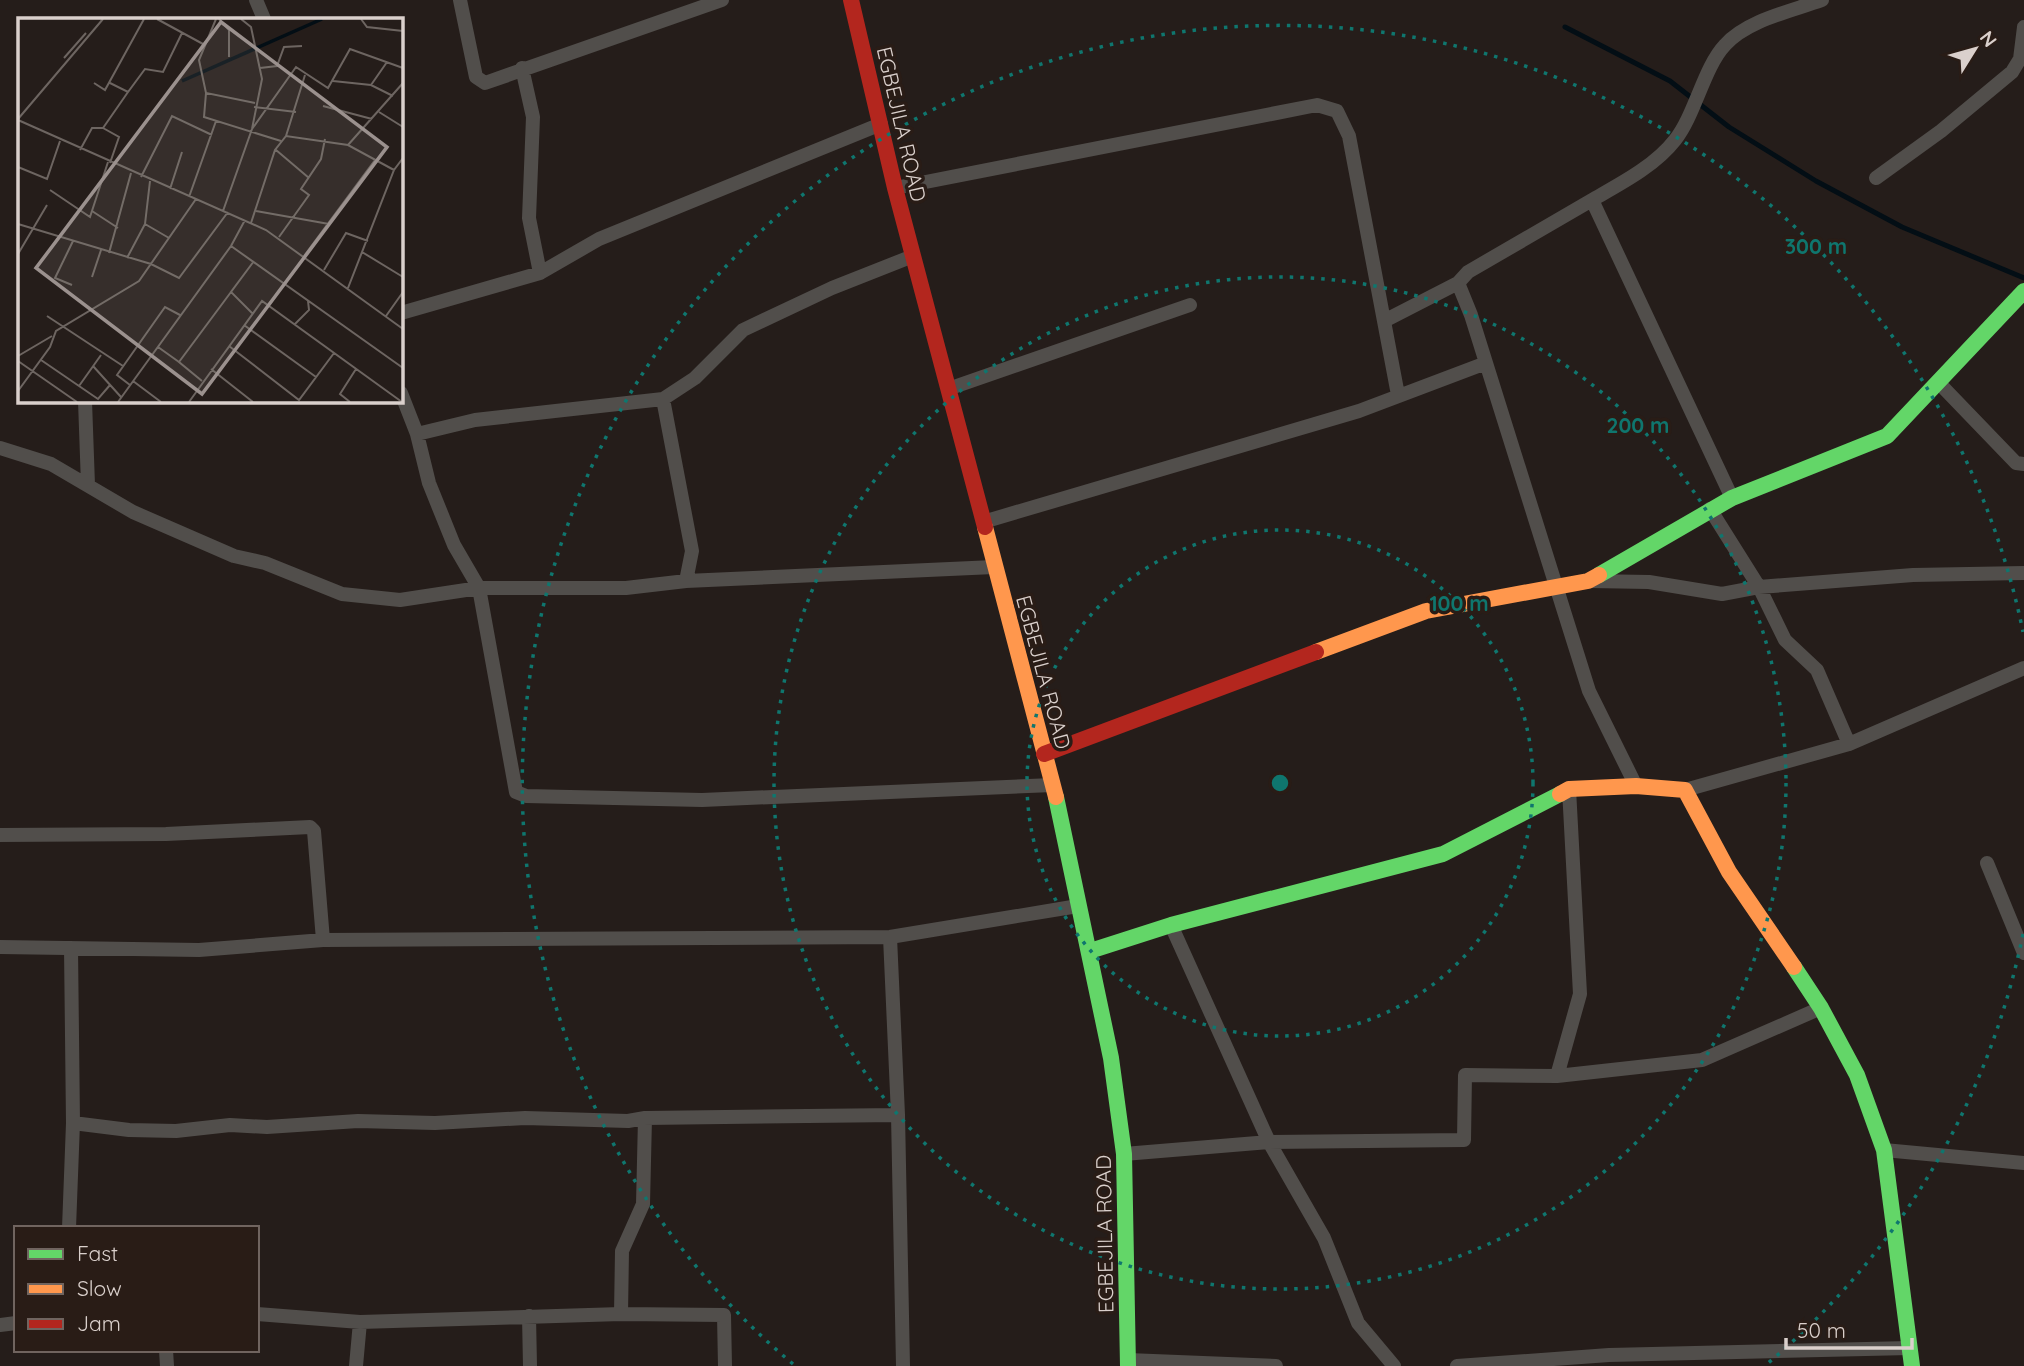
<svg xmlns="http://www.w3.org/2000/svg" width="2024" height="1366" font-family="Quicksand,sans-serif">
  <rect width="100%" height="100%" fill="#251d1a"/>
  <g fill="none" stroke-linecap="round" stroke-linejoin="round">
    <!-- stream -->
    <path stroke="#030e15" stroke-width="5" d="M1565 27 1670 81 1729 127 1816 181 1902 227 2024 278"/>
    <!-- street -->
    <path stroke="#514e4b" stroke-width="14" d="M256 0 264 19
      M460 0 476 77 485 83 722 0
      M522 68 533 117 529 218 540 273
      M1876 178 1941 131 2012 72 2020 59 2024 27
      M895 188 1317 105 1337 111 1349 136 1398 395
      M1592 200 1468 272 1458 283 1471 315 1589 691 1636 786
      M401 313 540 273 599 239 881 124
      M1384 321 1458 283
      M1938 382 2016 463 2024 464
      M948 389 1190 305
      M401 393 417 434 429 483 454 545 479 588 516 792 526 796 702 800 1053 785
      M663 399 692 551 686 581
      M85 401 88 485
      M417 434 475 420 663 399 695 378 743 330 832 288 913 256
      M0 448 51 464 133 512 234 556 265 563 342 594 400 600 479 588H626L686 581 994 567
      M1732 498 1592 200C1620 184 1655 166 1675 140 1695 115 1704 67 1725 45 1747 20 1792 11 1822 0
      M1710 509 1759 587 1785 640 1817 670 1849 744
      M983 522 1359 411 1486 363
      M1590 581 1649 582 1722 594 1759 587 1913 575 2024 573
      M1685 790 1849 744 2024 668
      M0 835 166 834 310 827 314 831 323 940
      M1987 863 2024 953
      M1171 925 1269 1142 1324 1238 1358 1323 1394 1366
      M890 937 898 1115 903 1366
      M0 947 199 950 323 940 890 937 1078 906
      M71 948 73 1123
      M1557 1076 1580 994 1569 789
      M1884 1150 2024 1163
      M1124 1154 1269 1142 1464 1140 1465 1075 1557 1076 1702 1060 1821 1008
      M69 1228 73 1123 129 1130 176 1131 230 1125 267 1127 358 1121 435 1123 525 1118 628 1121 645 1118
      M257 1314 360 1322 621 1314 724 1315 725 1366
      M621 1314 622 1251 643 1204 645 1118 898 1115
      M529 1316 530 1366
      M0 1325 16 1323
      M166 1350 167 1366
      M1128 1360 1276 1366
      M356 1366 360 1322
      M1457 1366 1609 1355 1910 1348"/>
    <!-- fast -->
    <path stroke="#63d668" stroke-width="16" d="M1599 575 1732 498 1887 436 2024 291
      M1056 797 1111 1058 1124 1154 1128 1366
      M1090 951 1171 925 1443 854 1560 794
      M1794 967 1821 1008 1857 1075 1884 1150 1912 1366"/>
    <!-- slow -->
    <path stroke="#ff974d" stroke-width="16" d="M985 527 1056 797
      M1316 652 1426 611 1588 581 1599 575
      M1560 794 1569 789 1636 786 1685 790 1729 872 1794 967"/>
    <!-- jam -->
    <path stroke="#b3261e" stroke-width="16" d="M851 0 895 188 985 527
      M1044 754 1316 652"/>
  </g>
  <!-- distance rings -->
  <g fill="none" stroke="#0f766e" stroke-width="3.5" stroke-dasharray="3.5 7">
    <circle cx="1280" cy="783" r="253"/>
    <circle cx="1280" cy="783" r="506"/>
    <path d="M2023 934A758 758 0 0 1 1767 1364M793 1364A758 758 0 1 1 2023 632"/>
  </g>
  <g text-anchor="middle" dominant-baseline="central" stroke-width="7" stroke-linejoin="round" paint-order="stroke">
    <!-- street labels -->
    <g font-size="21" fill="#dad0cc" stroke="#291c16">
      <text transform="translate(902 124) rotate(77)">EGBEJILA ROAD</text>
      <text transform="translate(1044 672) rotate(75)">EGBEJILA ROAD</text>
      <text transform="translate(1104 1234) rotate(-91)">EGBEJILA ROAD</text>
    </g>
  </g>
  <!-- overview -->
  <g transform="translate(18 18)">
    <rect width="385" height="385" fill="#251d1a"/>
    <path fill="none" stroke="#030e15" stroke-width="3.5" d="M164 63 304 1"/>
    <path fill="none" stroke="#6d6561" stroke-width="2" d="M139 1 185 26M198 1 181 42 188 75 237 85M201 1 211 12V39M343 1 349 9 385 13M46 40 68 15M242 50 259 48 266 29 284 28M315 63 353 67 375 78M76 65 87 72 126 1M92 65 110 74 127 51 145 54 164 15M353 67 369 44M188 75 186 99 263 123M305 88 354 101M236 89 278 94M361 94 385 109M0 101 85 1M0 102 248 212 385 311M85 110 101 119 92 145M234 111 278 49 310 70 332 31 385 50M268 118 287 57M330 127 385 65M62 132 74 110H85L110 74M258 132 291 160M0 149 29 161 42 123M123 159 154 98 194 117M152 171 164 134M32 172 72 199 90 144M171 179 198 103M74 193 100 210M205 193 234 111 244 61 233 9 223 1M238 193 311 206M233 205 257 132 268 118 330 127 376 152M0 206 133 246 161 260 210 194M127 206 151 220M261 219 291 177 283 171 303 141 307 121M213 228 385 350M344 234 385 259M91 235 113 155M0 236 29 187M286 238 357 142M109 240 127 206 132 163M306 252 328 215 350 223M74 259 83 232M54 267 37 260 55 223M330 270 376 152 385 140M234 295 213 274 236 243M29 298 105 348M368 298 385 274M277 306 291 292 290 283M226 307 298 359M211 328 281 382 316 335M140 329 161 344M0 338 34 318M23 342 80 381 92 367M0 343 59 384M75 348 103 379M193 351 235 384M115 363 143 384M184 363 161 344 213 274M112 367 99 357 147 289 162 297M61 368 83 337M0 373 32 329 38 313 121 263 178 181M100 384 213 228 227 202M171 384 244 283 384 384M332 384 322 376 338 351"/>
    <path fill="#9b918e" fill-opacity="0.15" stroke="#9b918e" stroke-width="3.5" d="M203 4 369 129 184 376 18 250Z"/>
    <rect width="385" height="385" fill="none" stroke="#dad0cc" stroke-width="3.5"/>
  </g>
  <circle cx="1280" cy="783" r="10" fill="#0f766e" stroke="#291c16" stroke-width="3.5"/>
  <g font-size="21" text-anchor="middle" font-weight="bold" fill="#0f766e" stroke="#291c16" stroke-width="7" stroke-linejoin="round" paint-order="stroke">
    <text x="1816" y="254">300 m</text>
    <text x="1638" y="433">200 m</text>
    <text x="1459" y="611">100 m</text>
  </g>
  <!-- legend -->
  <rect x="14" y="1226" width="245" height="126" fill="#291c16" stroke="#70645f" stroke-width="2"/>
  <rect x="28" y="1249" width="35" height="10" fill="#63d668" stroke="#70645f" stroke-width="2"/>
  <text x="77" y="1261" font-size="21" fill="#dad0cc">Fast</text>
  <rect x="28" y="1284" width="35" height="10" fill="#ff974d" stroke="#70645f" stroke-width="2"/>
  <text x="77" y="1296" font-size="21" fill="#dad0cc">Slow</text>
  <rect x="28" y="1319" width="35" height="10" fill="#b3261e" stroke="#70645f" stroke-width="2"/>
  <text x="77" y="1331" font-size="21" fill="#dad0cc">Jam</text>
  <!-- north arrow -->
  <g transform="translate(1975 49) rotate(53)" stroke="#291c16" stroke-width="5" paint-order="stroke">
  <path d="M0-5L12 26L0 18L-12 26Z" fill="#dad0cc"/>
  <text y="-10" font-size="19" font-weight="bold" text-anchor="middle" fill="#dad0cc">N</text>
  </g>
  <!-- scale -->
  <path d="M1786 1338v10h126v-10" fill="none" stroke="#dad0cc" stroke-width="3.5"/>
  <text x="1797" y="1338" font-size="21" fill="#dad0cc" stroke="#291c16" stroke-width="5" paint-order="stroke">50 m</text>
</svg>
